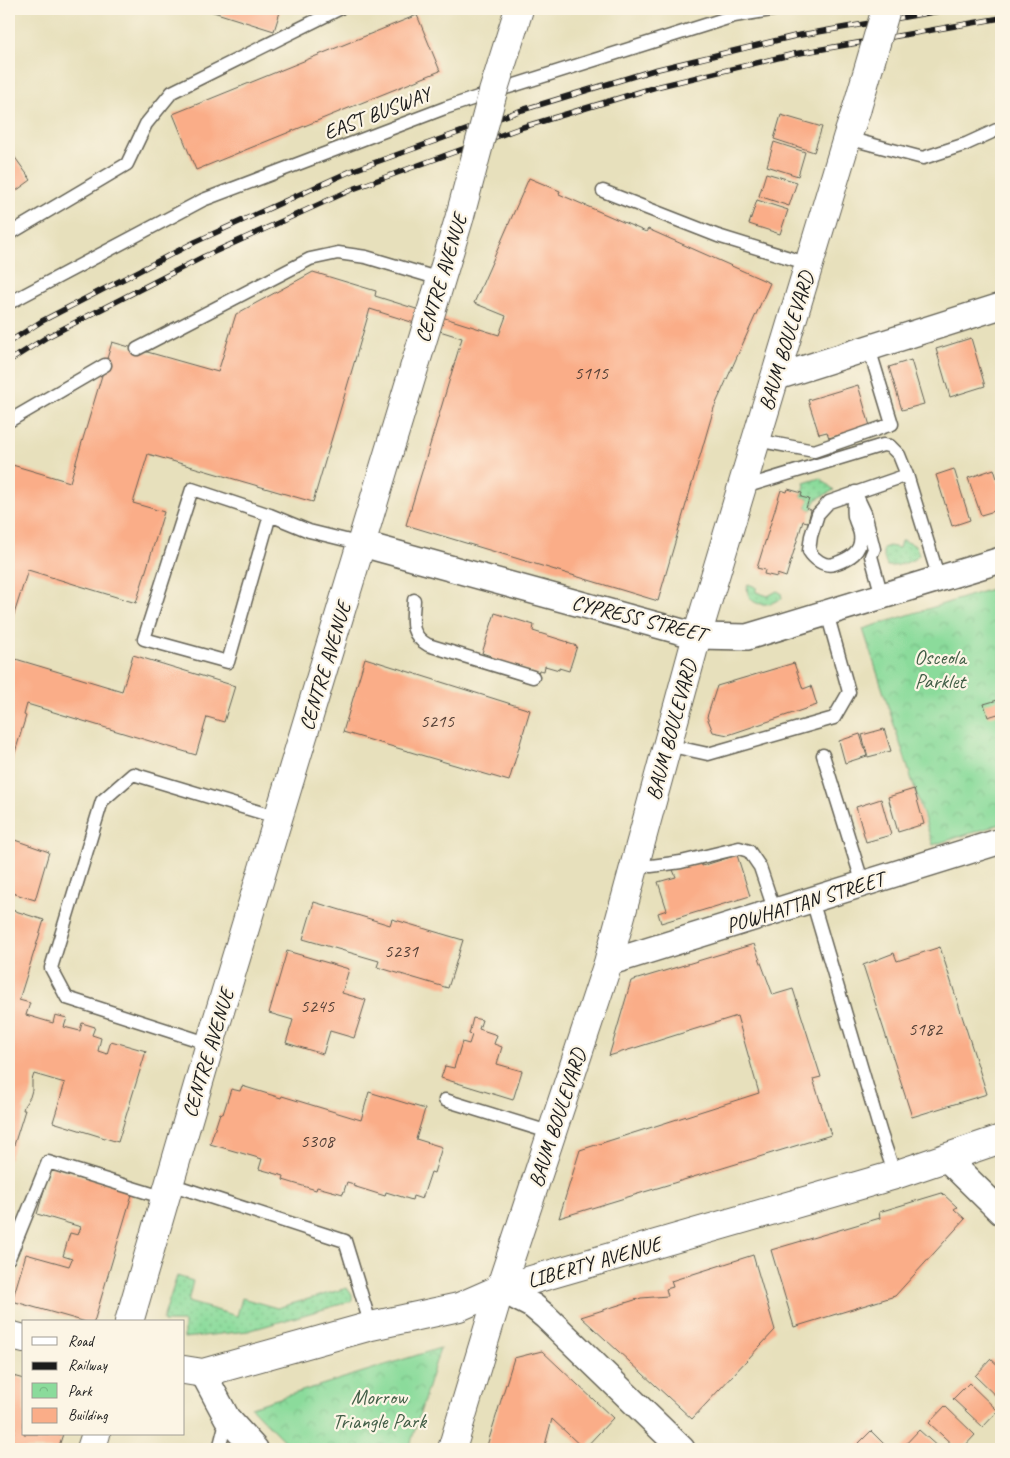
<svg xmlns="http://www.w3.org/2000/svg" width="1010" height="1458" font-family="Caveat,sans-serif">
  <defs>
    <pattern id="grass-dots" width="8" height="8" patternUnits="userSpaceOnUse" patternTransform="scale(1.25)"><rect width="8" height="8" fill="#8bdb9b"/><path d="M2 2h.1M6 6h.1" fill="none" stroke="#77bb85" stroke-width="1.8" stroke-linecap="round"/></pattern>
    <pattern id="park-crowns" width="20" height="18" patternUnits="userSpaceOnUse" patternTransform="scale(1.25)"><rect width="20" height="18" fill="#8bdb9b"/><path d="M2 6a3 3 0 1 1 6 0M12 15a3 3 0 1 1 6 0" fill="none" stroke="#77bb85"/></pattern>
  </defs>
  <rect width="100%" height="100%" fill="#fcf5e5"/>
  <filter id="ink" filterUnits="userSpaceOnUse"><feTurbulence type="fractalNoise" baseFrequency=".02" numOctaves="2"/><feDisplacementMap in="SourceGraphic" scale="10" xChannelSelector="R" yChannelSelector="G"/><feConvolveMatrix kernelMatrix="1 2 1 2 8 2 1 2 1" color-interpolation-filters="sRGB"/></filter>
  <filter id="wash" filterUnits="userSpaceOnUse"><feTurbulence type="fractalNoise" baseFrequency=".0096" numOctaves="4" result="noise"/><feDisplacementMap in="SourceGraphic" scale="20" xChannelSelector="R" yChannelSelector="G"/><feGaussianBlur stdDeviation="1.12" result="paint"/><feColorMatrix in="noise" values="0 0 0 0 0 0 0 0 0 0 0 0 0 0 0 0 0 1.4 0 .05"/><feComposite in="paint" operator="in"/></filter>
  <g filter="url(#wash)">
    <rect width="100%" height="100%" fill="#e7e0bc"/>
    <!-- grass -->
    <path fill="url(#grass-dots)" stroke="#547c5c" d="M820 478 834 490 817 499 811 510 806 508 809 499 801 497 805 486 804 483Z
      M903 540 916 546 919 555C913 562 896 567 887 566L883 555V548L889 546 899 548 901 541Z
      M748 584 756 587V592L768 596 777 591 781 593 782 599C776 601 768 605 762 604 751 604 745 593 748 584Z
      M177 1276 193 1281 188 1302 237 1316 242 1298 277 1308 347 1288 352 1295V1301L248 1331 184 1338V1322H164L163 1319Z"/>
    <!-- park -->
    <path fill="url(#park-crowns)" stroke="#547c5c" d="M1001 586V824L933 845 863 629Z
      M440 1348 409 1449H292L251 1407Z"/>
    <g id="blocks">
      <!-- building -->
      <path fill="#faad88" d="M208 9H281L274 31 207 10Z
        M417 15 440 71 196 170 173 114Z
        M781 115 822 127 814 152 774 139Z
        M774 142 805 152 798 176 767 166Z
        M9 149 31 180 9 196Z
        M766 173 797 182 789 206 759 196Z
        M529 178 560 191 559 194 646 232 648 229 770 283 714 408 658 601 406 525 462 338 370 309 313 502 148 454 133 503 164 512 136 603 28 570 9 630V464L70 482 112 342 218 372 236 314 313 272 376 291 375 296 499 335 506 316 474 303Z
        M757 200 788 210 780 234 749 224Z
        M971 338 985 386 950 397 936 349Z
        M911 360 924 404 902 410 889 367Z
        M858 385 870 426 829 438 827 432 819 434 808 400Z
        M954 469 970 520 952 526 936 475Z
        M994 469 1001 491V509L981 515 968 478Z
        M788 489 802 493 801 497 809 499 806 508 811 510 808 522 803 521 786 577 777 574V577L764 574 765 570 757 568 781 490 787 492Z
        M495 613 534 625 533 631 568 642 567 643 577 646 569 671 559 668V670L545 666 544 671 539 670 538 674 490 659 491 656 482 653Z
        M133 655 235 686 224 722 207 717 196 755 27 704 24 715 26 716 9 772V657L122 691Z
        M365 658 530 710 509 781 343 732Z
        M794 663 803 689 811 686 817 705 728 735 713 732 707 717 717 686Z
        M1001 699V713L988 717 984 704Z
        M884 729 891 751 868 757 862 735Z
        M860 734 867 756 845 763 839 741Z
        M914 789 924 824 898 832 888 797Z
        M881 799 891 835 866 842 856 807Z
        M9 838 49 852 35 900 9 892Z
        M737 855 750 896 661 923 658 913 667 910 658 882 676 877 673 870 701 862 702 866Z
        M314 902 390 925 392 919 463 940 448 988 377 967 379 961 303 939Z
        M9 909 44 920 19 1000 30 1003 26 1015 53 1023 55 1015 67 1018 64 1027 80 1031 82 1023 95 1027 92 1035 101 1038 98 1051 107 1054 111 1041 146 1051 118 1142 53 1122 65 1083 34 1074 32 1080V1090L30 1097 24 1106 23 1110H25L9 1161Z
        M754 944 773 995 793 989 821 1077 813 1079 831 1135 559 1218 580 1150 759 1093 737 1016 609 1056 631 981Z
        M940 947 987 1094 912 1117 863 965 894 953 897 961Z
        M287 951 349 969 342 993 366 1000 354 1038 330 1031 323 1054 286 1043 293 1020 269 1013Z
        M473 1018 482 1020 479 1029 497 1035 494 1044 502 1047 497 1064 522 1071 513 1100 441 1078 445 1066 454 1068 462 1042 469 1044 472 1035 469 1034Z
        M242 1086 281 1098 282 1096 361 1120 369 1092 425 1109 416 1139 442 1147 434 1173 431 1172 422 1199 413 1196 412 1200 386 1192 385 1196 353 1186 354 1184 347 1182 343 1194 317 1187 316 1190 283 1180 284 1176 259 1169 262 1159 210 1144 220 1113 223 1114 231 1089 240 1091Z
        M51 1167 133 1191 94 1322H86L12 1301 26 1254 69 1266 72 1259 63 1256 70 1233 78 1235 81 1227 37 1214Z
        M942 1193 957 1207 954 1209 965 1219 895 1296 794 1327 771 1250 880 1218 879 1212Z
        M753 1255 775 1330 692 1419 581 1317 641 1298 668 1296 666 1289 673 1287 671 1281Z
        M542 1351 613 1418 584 1449 552 1419 544 1449H486L514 1358Z
        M991 1359 1001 1368V1401L975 1376Z
        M9 1375 24 1379V1434H63L58 1449H9L15 1428 9 1426Z
        M969 1383 998 1411 983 1427 953 1399Z
        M945 1406 975 1435 962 1449H957L929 1423Z
        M919 1430 940 1449H904L902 1448Z
        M871 1431 889 1449H864L858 1444Z"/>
    </g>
  </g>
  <g filter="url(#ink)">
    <use href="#blocks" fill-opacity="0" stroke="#636154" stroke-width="1"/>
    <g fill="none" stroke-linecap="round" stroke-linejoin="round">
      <!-- lane casing -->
      <g stroke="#636154" stroke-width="15">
        <path id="lane" d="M847 138 923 158 966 144 1001 128
          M603 191 718 236 809 264
          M9 234 127 164 146 124 172 92 339 9
          M9 303 203 200 445 108 493 92 734 16 778 9
          M137 349 310 259 338 253 366 257 440 279
          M9 421 105 365
          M756 440 814 451 892 424 869 348
          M907 475 939 579
          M741 488 883 445 890 446 899 455 907 475 829 502 818 514 811 536 809 551C814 559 824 567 834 564 849 559 863 552 860 534 859 528 855 522 854 516 853 508 854 499 855 492
          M856 494 865 513 874 549 871 556 882 596
          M270 515 228 662 144 639 192 489 270 515 309 531 362 544
          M414 600C413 620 408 634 428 645L533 677
          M667 745 708 754 834 718 849 692 827 613
          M823 755 863 884
          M635 864 651 866 659 865 681 862 739 848 749 851 760 867 775 912
          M812 900 881 1134 895 1175
          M210 1044 67 998 51 968 102 801 133 774 279 818
          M445 1100 552 1133
          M170 1184 345 1241 371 1326
          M9 1258 48 1162 165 1198
          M219 1449 227 1418"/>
      </g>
      <!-- street casing -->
      <g stroke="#636154" stroke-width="28">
        <path id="street" d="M774 378 1001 306
          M362 544 697 636 747 637 1001 560
          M608 963 1001 841
          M946 1158 1001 1212
          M500 1289 533 1306 546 1317 682 1449
          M203 1373 227 1418 255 1449"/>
      </g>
      <!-- secondary casing -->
      <g stroke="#636154" stroke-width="30">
        <path id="secondary" d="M129 1322 210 1044 460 216
          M9 1335 24 1339
          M184 1370 203 1373 371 1326 459 1307 500 1289
          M91 1449 96 1434"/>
      </g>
      <!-- primary casing -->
      <g stroke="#636154" stroke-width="30">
        <path id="primary" d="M500 1289 895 1175 1001 1139
          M452 1449 500 1289 608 963 697 636 847 138 857 108"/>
      </g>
      <!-- lane -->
      <use href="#lane" stroke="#fff" stroke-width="12"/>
      <!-- street -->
      <use href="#street" stroke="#fff" stroke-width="25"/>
      <!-- secondary -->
      <use href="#secondary" stroke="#fff" stroke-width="28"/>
      <!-- primary -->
      <use href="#primary" stroke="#fff" stroke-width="28"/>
      <!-- rail casing -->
      <g stroke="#1c1c1c" stroke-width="5.5">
        <path id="rail" d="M9 342 42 321 195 242 351 171 522 110 654 70 795 36 951 9
          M9 361 47 337 203 257 353 189 523 127 656 87 794 54 1001 18"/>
      </g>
      <!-- rail -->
      <use href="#rail" stroke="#fcf5e5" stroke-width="4" stroke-dasharray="11" stroke-linecap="butt"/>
      <!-- secondary-bridge casing -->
      <g stroke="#636154" stroke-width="30" stroke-linecap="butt">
        <path id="secondary-bridge" d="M460 216 493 92 519 9"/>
      </g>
      <!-- primary-bridge casing -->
      <g stroke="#636154" stroke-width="30" stroke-linecap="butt">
        <path id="primary-bridge" d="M857 108 886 9"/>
      </g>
      <!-- secondary-bridge -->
      <use href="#secondary-bridge" stroke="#fff" stroke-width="28"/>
      <!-- primary-bridge -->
      <use href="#primary-bridge" stroke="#fff" stroke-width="28"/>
    </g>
  </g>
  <g text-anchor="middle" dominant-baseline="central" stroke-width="4.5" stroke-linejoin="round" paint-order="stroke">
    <!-- number labels -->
    <g font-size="19" fill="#544037">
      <text x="591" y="373">5115</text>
      <text x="437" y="721">5215</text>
      <text x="401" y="951">5231</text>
      <text x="317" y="1006">5245</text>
      <text x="925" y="1029">5182</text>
      <text x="317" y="1141">5308</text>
    </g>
    <!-- street labels -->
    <g font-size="21" fill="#1c1c1c" stroke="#fcf5e5">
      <text transform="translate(377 113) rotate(-21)">EAST BUSWAY</text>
      <text transform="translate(441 278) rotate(-73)">CENTRE AVENUE</text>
      <text transform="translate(786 341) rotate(-73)">BAUM BOULEVARD</text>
      <text transform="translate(639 618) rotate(14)">CYPRESS STREET</text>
      <text transform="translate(325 666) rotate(-73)">CENTRE AVENUE</text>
      <text transform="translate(671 730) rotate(-75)">BAUM BOULEVARD</text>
      <text transform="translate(805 902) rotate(-17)">POWHATTAN STREET</text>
      <text transform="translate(208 1053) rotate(-73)">CENTRE AVENUE</text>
      <text transform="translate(557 1118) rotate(-72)">BAUM BOULEVARD</text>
      <text transform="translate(594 1262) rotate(-16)">LIBERTY AVENUE</text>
    </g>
    <!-- park labels -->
    <g font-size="21" fill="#435f48" stroke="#fcf5e5">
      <text x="940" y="657">Osceola<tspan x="940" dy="24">Parklet</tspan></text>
      <text x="379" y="1397">Morrow<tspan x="379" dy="24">Triangle Park</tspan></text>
    </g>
  </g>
  <!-- margin -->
  <rect width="1010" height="1458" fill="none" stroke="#fcf5e5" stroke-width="30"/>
  <!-- legend -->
  <rect x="22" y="1320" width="162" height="115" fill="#fcf5e5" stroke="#a29e95"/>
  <rect x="32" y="1337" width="25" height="8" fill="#ffffff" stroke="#a29e95"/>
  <text x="68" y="1346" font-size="15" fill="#1c1c1c">Road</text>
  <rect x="32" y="1362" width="25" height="8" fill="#1c1c1c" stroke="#a29e95"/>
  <text x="68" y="1370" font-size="15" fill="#1c1c1c">Railway</text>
  <rect x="32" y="1383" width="25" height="15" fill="url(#park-crowns)" stroke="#a29e95"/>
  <text x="68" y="1396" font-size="15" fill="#1c1c1c">Park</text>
  <rect x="32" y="1408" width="25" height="15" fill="#faad88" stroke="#a29e95"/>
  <text x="68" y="1420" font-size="15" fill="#1c1c1c">Building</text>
</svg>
